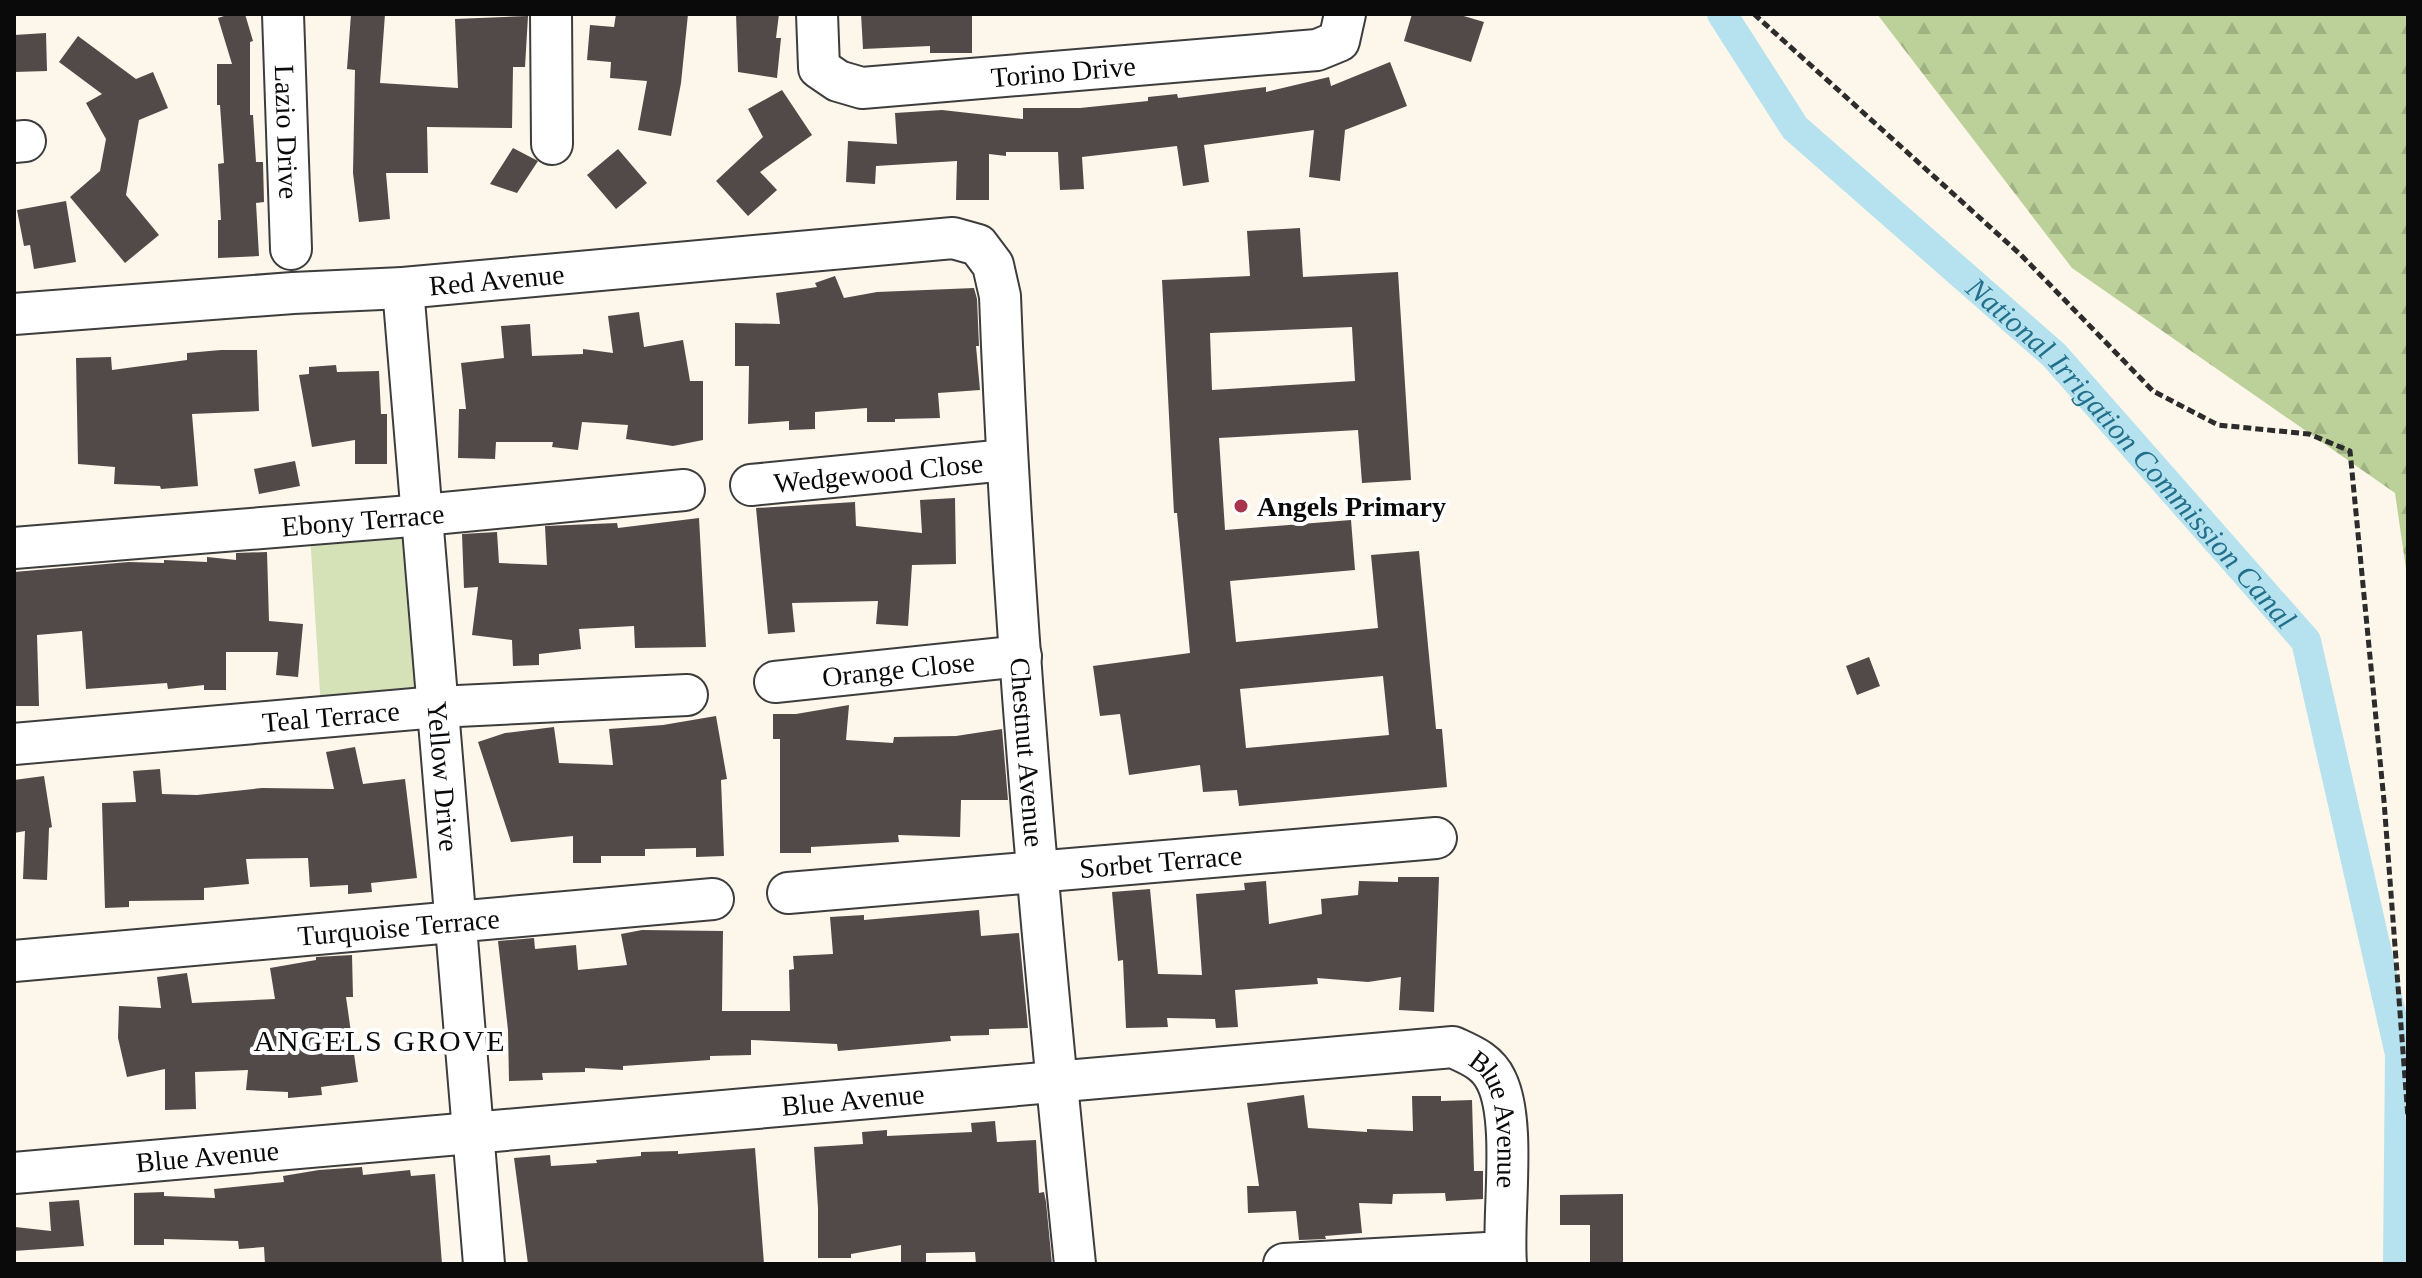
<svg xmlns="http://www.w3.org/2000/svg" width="2422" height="1278" font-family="Georgia,serif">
  <defs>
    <pattern id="forest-firs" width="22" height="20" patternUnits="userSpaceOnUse" patternTransform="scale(2)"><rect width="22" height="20" fill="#bcd199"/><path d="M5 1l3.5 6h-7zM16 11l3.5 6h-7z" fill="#a0b282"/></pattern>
  </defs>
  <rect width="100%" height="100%" fill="#fdf6ea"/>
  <!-- grass -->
  <path fill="#d5e2b8" d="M410 527 424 701 321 709 310 534Z"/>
  <!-- forest -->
  <path fill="url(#forest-firs)" d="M1877 14H2408V583L2395 493 2072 268Z"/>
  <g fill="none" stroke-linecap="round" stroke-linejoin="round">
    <!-- canal -->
    <path stroke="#b5e2ee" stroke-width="30" id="s1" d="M1722 14 1795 128 2054 355 2306 641 2400 1054 2398 1264"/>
  </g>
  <!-- building -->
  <path fill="#514a48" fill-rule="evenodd" d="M230 14H245L253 41 250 42V115H253L256 162H263L264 202 256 203 259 256 218 258V220H221L218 164 224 163 220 105H217V64H232L218 18Z
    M351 14H385L380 83 458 88 455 19 528 16 525 67H513L512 128 427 127 428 173H386L390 219 359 222 353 173 355 70 347 69Z
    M616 14H688L681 83 671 136 638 130 647 81 610 78 611 62 587 60 590 25 614 27Z
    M736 14H779L776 38H781L777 78 738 72Z
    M861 14H972V53H930V46L863 49Z
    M1412 14H1457L1484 22 1471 62 1404 41Z
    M46 33 47 71 14 72V35Z
    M78 36 136 79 153 72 168 108 139 120 126 195 159 235 125 263 70 197 100 171 106 139 86 103 102 94 59 62Z
    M1390 62 1407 106 1345 130 1340 181 1309 177 1314 130 1204 145 1209 182 1183 186 1177 146 1082 157 1084 189 1060 190 1058 152H1006V156L989 154V200H956L957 161 876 166 875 184 846 182 848 141 897 144 895 113 942 110 1023 119V108H1080L1148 101V97L1177 94 1178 98 1266 87V92L1329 77 1331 86Z
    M782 90 812 135 760 172 777 190 748 216 716 181 763 137 748 109Z
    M513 148 538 161 517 193 490 184Z
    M618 149 647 183 616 209 587 175Z
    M66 201 76 262 34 269 30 245 24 246 17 210Z
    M1300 228 1303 277 1398 272 1411 480 1362 483 1358 430 1219 438 1225 530 1351 520 1355 570 1230 581 1236 642 1378 628 1371 555 1419 551 1436 729H1442L1447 787 1239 806 1237 790 1203 792 1200 765 1129 775 1120 714 1100 716 1093 666 1190 653 1177 513H1174L1162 280 1250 276 1247 231ZM1352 327 1355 381 1212 390 1210 333ZM1383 676 1389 735 1246 748 1240 689Z
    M835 276 844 298 877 292 974 288 977 299 979 346H976L980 390 938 393 940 418 895 419V422H867V408L815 412V429L789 430V421L748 424 749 366H735V323L780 324 776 293 817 287 815 283Z
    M639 312 644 347 683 340 690 381H703V440L673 446 626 439 628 425 582 422 578 450 552 447 553 442H496L495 459 458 458 459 409H466L461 363 504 358 501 326 530 324 532 356 583 354V349L613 353 608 316Z
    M221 350H257L259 411 192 414 198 486 161 489 160 486 114 484 115 467 78 464 76 358 111 357 112 370 187 360V353Z
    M336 365 337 372 379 371 381 414H387V464H355V440L312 447 299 375 309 374V367Z
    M295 461 300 486 259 494 254 469Z
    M955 498 956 564 912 565 908 626 876 624 878 601 792 603 795 632 768 634 756 508 855 502 856 526 922 533 920 500Z
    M699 518 706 647 635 648 634 626 579 629 581 649 539 654V665L513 666 512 640 472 635 478 587 464 588 462 534 497 532 499 563 547 565 545 526 617 523 618 528Z
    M267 552 269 621 303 624 298 677 276 675 278 652H226V690H204V685L168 689 167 683 86 689 82 631 37 635 39 706H14V572L129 562 164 563V560L207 562V557L236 560V553Z
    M1869 657 1880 686 1857 695 1846 666Z
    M849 705 846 740 893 743 894 737 956 736 1002 729 1008 800H961L960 837 898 835 899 842 811 847V853H780V739H773V714H796Z
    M716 716 727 779 721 780 724 856 696 857V848L645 849V856H601V863H573V836L511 842 478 742 505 733 554 727 559 763 613 765 609 729 663 725Z
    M355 747 363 784 405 779 417 878 371 883 372 892 348 894V885L310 887 308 858 246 859 249 884 204 888V900L129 901V907L105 908 102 803 136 802 133 771 160 769 162 794 197 795 262 788 334 789 326 752Z
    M44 776 52 827 49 828 47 880 23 879 25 831 14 833V780Z
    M1398 877H1439L1434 1012 1399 1010 1401 977 1368 982 1317 978 1318 984 1235 990 1238 1027 1216 1028 1215 1019 1167 1018 1168 1027 1126 1028 1123 960 1118 961 1112 892 1150 889 1158 974 1202 975 1196 894 1245 890 1244 883 1266 881 1269 924 1322 914 1321 899 1358 895 1359 881 1398 882Z
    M979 910 981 936 1019 933 1028 1028 989 1029V1035L950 1036 951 1041 838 1051 837 1044 751 1040V1055L710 1056V1060L623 1066V1070L585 1068V1072L542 1073 543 1080 509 1081 508 1030 498 941 534 938 535 949 576 945 578 970 627 965 621 934 642 930 723 931 722 1011H790L789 970 794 969 793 956 833 954 830 917 864 915V920Z
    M352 955 353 997H346L358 1082 321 1087 322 1095 288 1098V1092L246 1090 248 1070 195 1072 196 1109 165 1110V1069L127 1077 118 1038 119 1006 161 1008 157 977 187 973 192 1003 275 999 270 968 316 960V957Z
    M1304 1095 1308 1128 1367 1132V1129L1413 1131 1412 1096H1441V1101L1472 1100 1474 1171H1483V1199L1446 1201 1445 1193 1393 1194 1392 1204 1359 1203 1362 1233 1325 1236 1326 1239 1299 1240 1296 1211 1248 1213 1247 1186H1259L1247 1103Z
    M995 1121 997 1142 1036 1140 1039 1193 1044 1192 1046 1202 1052 1264H976L975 1252 926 1253V1262H901V1245L851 1254V1258H818V1208L814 1147 863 1144 862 1132 887 1130V1136L972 1132 971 1123Z
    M755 1148 764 1264H528L514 1158 550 1155 551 1166 597 1163 596 1160 641 1156V1152L678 1151V1154Z
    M362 1167 363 1175 410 1170 411 1176 435 1174 442 1264H265L264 1247 239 1249 238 1241 164 1239V1245H134V1193L164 1192V1196L215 1198 214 1189 284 1182 283 1176 319 1170Z
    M1623 1194V1264H1590V1225H1560V1195Z
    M79 1200 84 1246 14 1251 15 1227 51 1231 49 1202Z"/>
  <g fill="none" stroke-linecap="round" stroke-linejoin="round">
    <!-- minor casing -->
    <g stroke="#3d3d3d" stroke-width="44">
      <g id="minor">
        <path id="s2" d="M283 14 291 249"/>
        <path d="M551 14 552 144"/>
        <path id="s3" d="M817 14 819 68 838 81 862 88 1317 50 1339 41 1345 14"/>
        <path d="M14 142 25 141"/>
        <path id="s4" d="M403 288 484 1264"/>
        <path id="s5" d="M14 314 293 293 403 288 953 238 978 245 993 265 1000 296C1012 619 1042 942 1075 1264"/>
        <path id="s6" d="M751 485 1006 460"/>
        <path id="s7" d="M14 548 423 515 684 490"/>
        <path id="s8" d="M775 682 1021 656"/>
        <path id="s9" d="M14 744 437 707 687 695"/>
        <path id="s10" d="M788 893 1436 838"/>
        <path id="s11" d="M14 961 713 899"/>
        <path id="s12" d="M14 1173 1453 1047C1470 1055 1487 1061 1496 1080 1517 1121 1502 1215 1506 1264"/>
        <path d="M1284 1264 1505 1252"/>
      </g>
    </g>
    <!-- path -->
    <path stroke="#2c2c2c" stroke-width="5" stroke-dasharray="8 4" stroke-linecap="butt" d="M1754 14 2021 255 2153 391 2218 425 2309 434 2350 451 2384 801 2408 1118"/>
    <!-- minor -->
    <use href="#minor" stroke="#fff" stroke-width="40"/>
  </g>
  <!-- markers -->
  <circle fill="#a9344d" stroke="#fff" stroke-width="3" cx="1241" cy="506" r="8"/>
  <g text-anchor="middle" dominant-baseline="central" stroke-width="8" stroke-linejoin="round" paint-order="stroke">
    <!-- street labels -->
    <g font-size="28" fill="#0a0a0a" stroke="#fff">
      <text stroke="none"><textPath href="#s3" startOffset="304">Torino Drive</textPath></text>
      <text stroke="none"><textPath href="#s2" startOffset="118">Lazio Drive</textPath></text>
      <text stroke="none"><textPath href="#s5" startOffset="484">Red Avenue</textPath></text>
      <text stroke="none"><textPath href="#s6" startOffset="128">Wedgewood Close</textPath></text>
      <text stroke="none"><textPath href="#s7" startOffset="350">Ebony Terrace</textPath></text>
      <text stroke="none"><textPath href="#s8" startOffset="124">Orange Close</textPath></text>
      <text stroke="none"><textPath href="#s9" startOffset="318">Teal Terrace</textPath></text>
      <text stroke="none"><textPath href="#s5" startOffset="1482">Chestnut Avenue</textPath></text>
      <text stroke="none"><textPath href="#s4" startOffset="490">Yellow Drive</textPath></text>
      <text stroke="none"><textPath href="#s10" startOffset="374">Sorbet Terrace</textPath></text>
      <text stroke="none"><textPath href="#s11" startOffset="386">Turquoise Terrace</textPath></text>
      <text stroke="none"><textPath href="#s12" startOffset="842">Blue Avenue</textPath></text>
      <text stroke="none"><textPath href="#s12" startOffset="1538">Blue Avenue</textPath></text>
      <text stroke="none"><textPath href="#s12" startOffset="194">Blue Avenue</textPath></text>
    </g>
    <!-- poi labels -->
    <g font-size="28" font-weight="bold" fill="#0a0a0a" stroke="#fff" text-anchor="start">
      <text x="1257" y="506">Angels Primary</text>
    </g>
    <!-- water labels -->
    <g font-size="30" font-style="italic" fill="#23708c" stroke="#fff">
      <text stroke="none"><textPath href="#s1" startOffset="604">National Irrigation Commission Canal</textPath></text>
    </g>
    <!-- neighbourhood labels -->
    <g font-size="30" letter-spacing="2" fill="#0a0a0a" stroke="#fff">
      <text x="380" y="1040">ANGELS GROVE</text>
    </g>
  </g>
  <!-- border -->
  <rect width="2422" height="1278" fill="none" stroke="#0a0a0a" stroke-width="32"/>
</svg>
